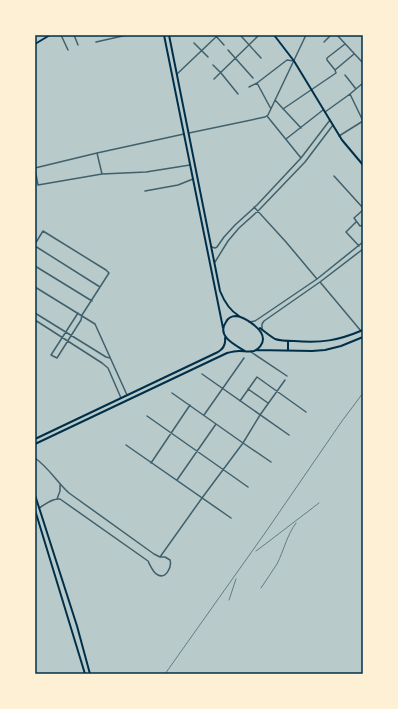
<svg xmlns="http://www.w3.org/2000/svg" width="398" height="709" font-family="Merriweather,serif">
  <rect width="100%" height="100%" fill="#fdf0d5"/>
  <!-- green -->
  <path fill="#b9caca" d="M35 35H363V674H35Z"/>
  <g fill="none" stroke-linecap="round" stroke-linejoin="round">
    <!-- minor -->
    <path stroke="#3f606c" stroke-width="1.5" d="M61 35 68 50
      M74 35 78 45
      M215 35 224 45
      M337 35 363 63
      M241 36 261 58
      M96 42 127 35
      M324 42 331 35
      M194 43 208 57
      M228 50 253 78
      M213 65 221 73 238 94
      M335 70 354 54
      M177 74 218 35
      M345 75 356 89
      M214 79 259 35
      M257 83 271 109
      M249 87 257 83 287 60 294 61
      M275 100 301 128
      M283 109 336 73 335 70 327 60V58L345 44
      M325 112 350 94 363 83
      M267 116 301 158
      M189 133 265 117 268 115 306 35
      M339 136 363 121 350 94
      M286 139 323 110
      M35 168 97 153 184 134
      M35 169 38 185 102 174 97 153
      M102 174 146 172 190 165
      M334 176 363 208
      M145 191 178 185 193 179
      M254 207 286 242 317 279
      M363 210 354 218 360 226 363 225
      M356 222 346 232 359 246
      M35 244 43 231 106 270 109 273 82 315 81 320 57 358 51 355 78 313
      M35 246 100 287
      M212 247 215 248 217 247 224 237 235 225 257 205 301 158 330 120
      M215 262 228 241 239 228 259 210 305 162 333 125
      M35 266 92 301
      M320 282 361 331
      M35 287 95 324 127 395
      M35 313 106 357 110 358
      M35 320 102 363 108 368 121 398
      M249 322 255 321 261 317 317 279 363 242
      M262 330V324L264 321 320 282 363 249
      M251 352 287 376
      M202 374 289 435
      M248 389 268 403
      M172 393 243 443 271 462
      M240 401 257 377 306 412
      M204 415 244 358
      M147 416 248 487
      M126 445 231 518
      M35 458C49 468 57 482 69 493L154 554 160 557H165L170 560C172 567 166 579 158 575 153 573 150 565 148 561L60 499C52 498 46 504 39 508
      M151 463 190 405
      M177 480 216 424
      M57 499 60 491V485
      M160 557 202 498 243 443 260 415 285 380"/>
    <!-- secondary -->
    <path stroke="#003049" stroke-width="2" d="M164 35 223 328
      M169 35 220 291C224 301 229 310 239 316
      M274 35 294 61 342 140 363 165
      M35 44 50 35
      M260 328C265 332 270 336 275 339 281 341 288 341 294 341 322 343 337 341 363 330
      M256 350 312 351 325 350 341 346 363 337
      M288 350V342
      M35 439 218 352C223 349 226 345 225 338
      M35 444 227 353C231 352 235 351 239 351 244 351 250 352 254 351 259 349 263 344 263 339 263 329 245 317 236 316 232 316 228 318 226 322 216 336 235 345 245 351"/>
    <!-- trunk -->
    <path stroke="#003049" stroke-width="2" d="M35 495 77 626 90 674
      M35 510 85 674"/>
    <!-- rail -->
    <path stroke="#657d81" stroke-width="1" d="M256 551 268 542 319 503
      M261 588C266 580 272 572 277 564 284 550 287 535 296 523
      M229 600 236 579
      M165 674 265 533 342 421 363 393"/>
  </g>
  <!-- border -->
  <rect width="398" height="709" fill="none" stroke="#fdf0d5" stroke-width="72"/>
  <rect x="36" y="36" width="326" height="637" fill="none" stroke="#003049" stroke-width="1.5"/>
</svg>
